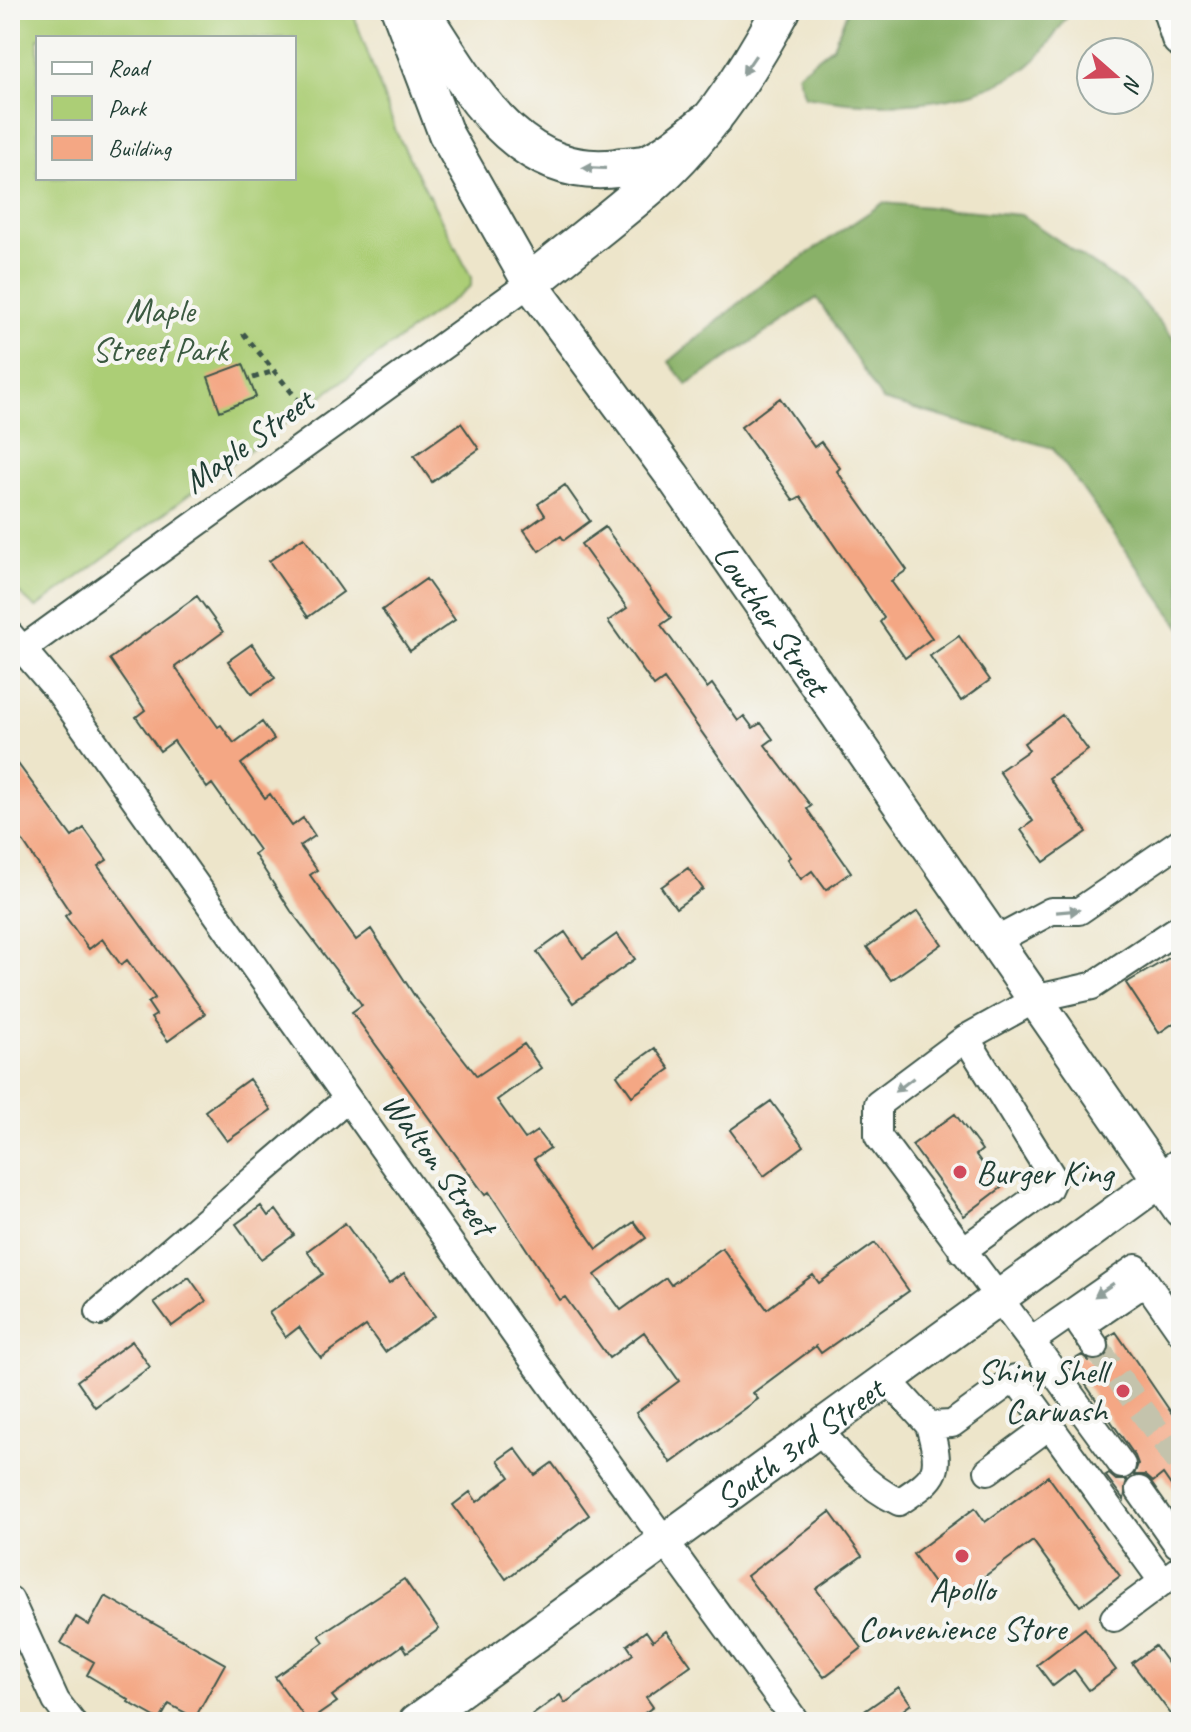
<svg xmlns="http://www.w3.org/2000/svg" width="1191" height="1732" font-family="Caveat,sans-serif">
  <rect width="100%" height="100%" fill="#f6f6f2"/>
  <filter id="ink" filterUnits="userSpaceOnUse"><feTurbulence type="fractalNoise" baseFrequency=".0125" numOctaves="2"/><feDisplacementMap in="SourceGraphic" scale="16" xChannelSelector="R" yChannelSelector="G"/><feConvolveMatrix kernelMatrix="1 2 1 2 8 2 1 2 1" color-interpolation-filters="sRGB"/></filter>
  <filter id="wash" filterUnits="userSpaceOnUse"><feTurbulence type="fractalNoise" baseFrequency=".006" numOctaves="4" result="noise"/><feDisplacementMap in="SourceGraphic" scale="32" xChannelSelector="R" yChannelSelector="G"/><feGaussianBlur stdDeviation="1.8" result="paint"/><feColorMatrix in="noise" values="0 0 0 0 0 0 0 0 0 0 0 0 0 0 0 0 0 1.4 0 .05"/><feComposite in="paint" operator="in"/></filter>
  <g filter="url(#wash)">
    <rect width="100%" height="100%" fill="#ede5ca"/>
    <!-- green -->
    <path fill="#acce76" stroke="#668655" stroke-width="2" fill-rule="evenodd" d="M10 10H352L397 134 471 277V286L36 608 10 585ZM38 38H294V178H38Z"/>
    <!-- forest -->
    <path fill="#89b167" stroke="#54774e" stroke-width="2" d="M848 10H1070V13C1057 30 1041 59 1023 70 962 109 874 109 805 96L797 74 833 46Z
      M883 203 1021 215 1134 292 1181 347V628L1053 448 882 400 817 298 687 385 669 362 761 285Z"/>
    <g id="blocks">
      <!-- building -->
      <path fill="#f4a784" d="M243 364 256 397 220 411 208 377Z
        M780 398 814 447 821 442 840 468 837 471 907 570 891 581 932 638 905 658 880 622 884 618 801 497 794 501 741 427Z
        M461 423 479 449 432 482 414 456Z
        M565 485 590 521 564 540 561 536 539 551 524 530 545 515 538 504Z
        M605 527 671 618 661 625 707 688 712 684 738 721 744 716 753 728 761 723 773 739 765 745 811 806 807 809 851 872 826 890 812 871 801 879 787 859 790 857 664 679 654 686 608 621 627 608 581 544Z
        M304 537 343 592 308 617 269 561Z
        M426 579 455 620 410 651 382 610Z
        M197 596 223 632 175 667 218 727 221 725 234 743 262 722 274 739 241 764 265 798 270 794 292 826 303 818 315 836 300 846 317 870 310 875 356 940 371 929 416 998 477 1076 524 1044 541 1068 497 1100 525 1139 537 1131 550 1148 534 1159 597 1249 634 1222 646 1238 595 1275 621 1310 666 1278 671 1285 722 1248 767 1309 813 1275 819 1283 875 1243 909 1291 821 1353 816 1346 753 1393 758 1399 671 1463 636 1413 679 1381 644 1332 609 1358 565 1297 560 1300 489 1192 485 1195 352 1012 362 1005 291 911 254 854 259 850 212 784 207 788 174 741 160 751 136 717 145 710 110 659Z
        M959 636 990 680 961 701 930 656Z
        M252 644 275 678 252 694 228 661Z
        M1062 715 1088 750 1049 778 1087 832 1044 862 1021 830 1033 821 999 771 1029 750 1024 743Z
        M10 753 72 837 84 828 107 860 98 866 205 1014 168 1041 151 1018 156 1015 148 1003 155 998 127 960 121 965 102 939 89 949 65 916 70 912 10 822Z
        M688 868 703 889 676 908 661 887Z
        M918 911 942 944 891 980 867 947Z
        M565 932 583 958 617 934 635 959 573 1003 537 952Z
        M1181 951V1018L1159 1033 1126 983Z
        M655 1048 670 1069 632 1096 617 1075Z
        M249 1079 271 1110 227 1141 205 1111Z
        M771 1101 804 1146 764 1176 730 1130Z
        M955 1114 982 1150 976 1155 1001 1188 964 1216 912 1145Z
        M261 1206 268 1216 276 1210 294 1235 261 1259 236 1224Z
        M345 1223 389 1284 404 1273 435 1316 385 1352 366 1326 321 1358 299 1327 286 1337 269 1313 323 1274 307 1251Z
        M189 1277 206 1301 172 1326 154 1302Z
        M1116 1332 1181 1427V1500L1163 1474 1153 1482 1145 1475H1134L1138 1464 1135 1456 1070 1362 1082 1355 1089 1361 1103 1359 1110 1352 1108 1337Z
        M132 1341 150 1367 95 1407 77 1381Z
        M515 1448 535 1475 552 1463 589 1515 506 1579 453 1505 470 1492 477 1502 510 1477 498 1460Z
        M1109 1474 1116 1480H1127L1124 1500 1106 1476Z
        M1048 1476 1120 1576 1080 1606 1033 1541 948 1603 913 1554 975 1508 985 1522Z
        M830 1512 862 1556 816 1589 862 1648 824 1677 747 1576Z
        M404 1579 439 1629 407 1652 403 1645 332 1696 337 1702 308 1722 275 1677 324 1642 319 1635Z
        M105 1596 225 1664 195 1718 169 1704 160 1720 128 1702 129 1700 87 1675 94 1662 61 1643 76 1617 89 1625Z
        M1085 1628 1116 1670 1089 1690 1074 1670 1053 1686 1037 1665Z
        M646 1631 653 1641 666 1631 691 1665 646 1697 653 1707 632 1722H523L560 1695 565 1703 604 1676 633 1654 627 1645Z
        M1155 1646 1181 1681V1722H1177L1132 1663Z
        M899 1687 911 1704 902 1711 910 1722H849Z"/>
    </g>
  </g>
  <g filter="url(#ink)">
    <use href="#blocks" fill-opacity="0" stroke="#3e564a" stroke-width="2"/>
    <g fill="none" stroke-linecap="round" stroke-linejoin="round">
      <!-- minor-tunnel -->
      <path stroke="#c4c3ac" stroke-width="26" stroke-dasharray="26 13" stroke-linecap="butt" d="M1095 1346 1181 1464"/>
      <!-- minor casing -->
      <g stroke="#3e564a" stroke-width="30">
        <path id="minor" d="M10 635 59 692 526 1350 796 1722
          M24 648 530 283
          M997 940 1051 911H1079L1181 841
          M962 1251 1048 1189 1053 1178 966 1038
          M1146 1282 1181 1332
          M99 1312 347 1099
          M1031 1341 878 1136V1104L966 1038 1038 998 1092 986 1181 927
          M1095 1346 1081 1326 1146 1282 1136 1268 1031 1341 1122 1465
          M888 1380 929 1425 952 1424 1015 1378 1163 1582
          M820 1430C843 1459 865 1486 899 1502 939 1476 942 1472 929 1425
          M988 1471 1049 1426
          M1139 1490 1177 1544 1181 1540
          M10 1600 56 1701 72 1722
          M1114 1618 1181 1568"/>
      </g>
      <!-- major casing -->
      <g stroke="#3e564a" stroke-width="38">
        <g id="major">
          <path id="s1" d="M399 10 446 134 530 283 672 475 1181 1210"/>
          <path id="s2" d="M416 1722 1181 1165"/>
        </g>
      </g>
      <!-- highway casing -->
      <g stroke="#3e564a" stroke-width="42">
        <path id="highway" d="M419 10C467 82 515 181 617 168 626 166 638 167 647 164 670 155 693 132 713 118
          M1172 10 1181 38
          M530 283C571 249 614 217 654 182 707 134 748 72 781 10"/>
      </g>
      <!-- path -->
      <path stroke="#3e564a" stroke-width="5" stroke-dasharray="6 6" stroke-linecap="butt" d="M243 333 307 411
        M253 378 274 371"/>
      <!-- minor -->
      <use href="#minor" stroke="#fff" stroke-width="26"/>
      <!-- major -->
      <use href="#major" stroke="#fff" stroke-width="34"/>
      <!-- highway -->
      <use href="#highway" stroke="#fff" stroke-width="38"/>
    </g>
    <!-- one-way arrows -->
    <defs><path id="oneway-solid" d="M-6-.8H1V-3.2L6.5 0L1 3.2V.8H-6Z" transform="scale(2)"/></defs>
    <g fill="#8f9e9a">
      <use href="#oneway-solid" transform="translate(749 65) rotate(124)"/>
      <use href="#oneway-solid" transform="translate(594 168) rotate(-178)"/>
      <use href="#oneway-solid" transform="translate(1068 911) rotate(-5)"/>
      <use href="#oneway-solid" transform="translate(904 1085) rotate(143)"/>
      <use href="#oneway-solid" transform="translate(1104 1290) rotate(145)"/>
    </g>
  </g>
  <!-- markers -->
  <g fill="#d1495b" stroke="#f6f6f2" stroke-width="3">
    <circle cx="960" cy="1172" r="8"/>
    <circle cx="1123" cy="1391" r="8"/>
    <circle cx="962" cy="1556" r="8"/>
  </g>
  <g text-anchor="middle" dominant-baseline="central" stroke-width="8" stroke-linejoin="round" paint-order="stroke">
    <!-- park labels -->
    <g font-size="34" fill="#3b5a41" stroke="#f6f6f2">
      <text x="160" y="310">Maple<tspan x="160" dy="39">Street Park</tspan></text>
    </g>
    <!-- street labels -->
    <g font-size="34" fill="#1f3d34" stroke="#f6f6f2">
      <text transform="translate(248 441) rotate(-36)">Maple Street</text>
      <text stroke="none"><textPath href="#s1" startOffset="718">Lowther Street</textPath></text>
      <text transform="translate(439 1164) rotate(54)">Walton Street</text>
      <text stroke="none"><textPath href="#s2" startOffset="474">South 3rd Street</textPath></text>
    </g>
    <!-- poi labels -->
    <g font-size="34" fill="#1f3d34" stroke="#f6f6f2" text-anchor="start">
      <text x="976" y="1172">Burger King</text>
      <text x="1107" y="1371" text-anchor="end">Shiny Shell<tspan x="1107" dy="39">Carwash</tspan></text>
      <text x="962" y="1589" text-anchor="middle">Apollo<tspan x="962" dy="39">Convenience Store</tspan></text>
    </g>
  </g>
  <!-- margin -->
  <rect width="1191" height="1732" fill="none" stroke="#f6f6f2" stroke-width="40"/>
  <!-- legend -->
  <rect x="36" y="36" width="260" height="144" fill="#f6f6f2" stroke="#a0aca6" stroke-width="2"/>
  <rect x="52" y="62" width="40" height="12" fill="#ffffff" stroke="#a0aca6" stroke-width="2"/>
  <text x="108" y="76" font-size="24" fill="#1f3d34">Road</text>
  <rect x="52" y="96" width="40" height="24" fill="#acce76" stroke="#a0aca6" stroke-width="2"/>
  <text x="108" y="116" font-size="24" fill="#1f3d34">Park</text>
  <rect x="52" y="136" width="40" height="24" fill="#f4a784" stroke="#a0aca6" stroke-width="2"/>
  <text x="108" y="156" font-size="24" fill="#1f3d34">Building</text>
  <!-- north arrow -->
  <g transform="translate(1115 76) rotate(110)"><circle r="38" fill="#f6f6f2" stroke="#a0aca6" stroke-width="2"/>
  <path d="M0-6L14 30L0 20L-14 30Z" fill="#d1495b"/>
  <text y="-12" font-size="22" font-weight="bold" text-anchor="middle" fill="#1f3d34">N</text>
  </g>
</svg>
